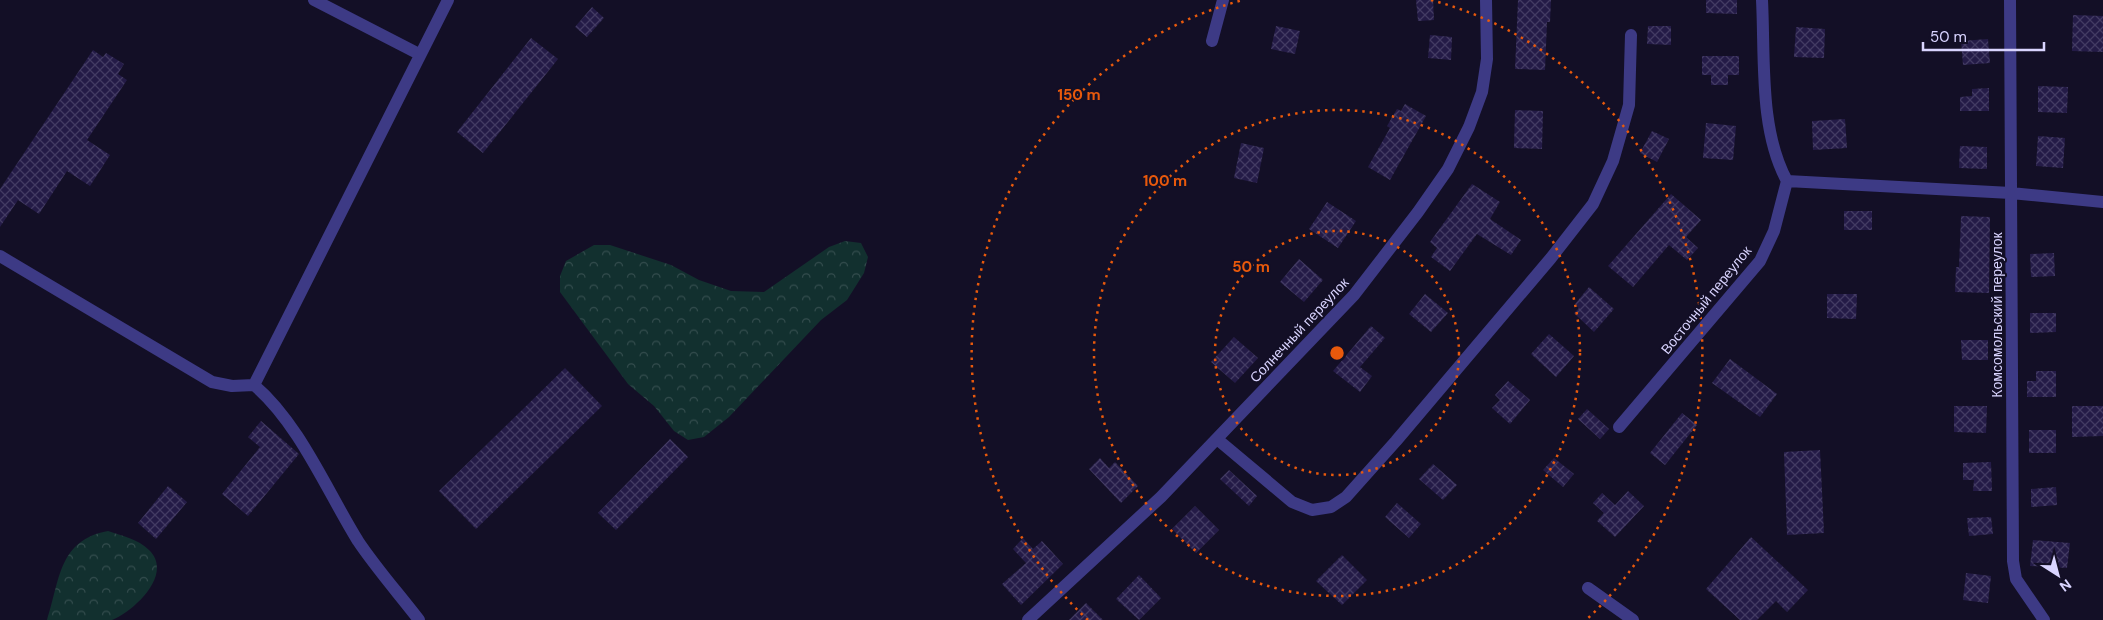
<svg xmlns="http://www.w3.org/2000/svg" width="2103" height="620" font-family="'DM Sans',sans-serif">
  <defs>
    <pattern id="forest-crowns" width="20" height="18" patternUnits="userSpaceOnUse" patternTransform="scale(1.25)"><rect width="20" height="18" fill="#12302f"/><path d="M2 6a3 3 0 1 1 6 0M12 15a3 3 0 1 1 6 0" fill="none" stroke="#344d4e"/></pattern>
    <pattern id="building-cross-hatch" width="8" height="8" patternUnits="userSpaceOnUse" patternTransform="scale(1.25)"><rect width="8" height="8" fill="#241b47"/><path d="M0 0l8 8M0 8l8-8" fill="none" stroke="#433b63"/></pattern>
  </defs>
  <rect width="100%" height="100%" fill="#130f26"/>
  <!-- forest -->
  <path fill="url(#forest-crowns)" d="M845 241 861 243 868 257 864 273 847 300 821 320 729 417 704 437 688 440 674 431 654 406 628 384 560 292V276L566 261 594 245H610L671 265 699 280 731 291 764 292 829 247Z
    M108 531C122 536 138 539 149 550 174 574 134 611 112 620 102 620 60 620 47 620 60 581 58 540 108 531Z"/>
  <!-- building -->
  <path fill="url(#building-cross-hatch)" d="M1416 0H1433L1434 20 1418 21Z
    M1518 0H1551L1550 22H1547L1545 70 1515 69Z
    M1706 0H1737V14L1706 13Z
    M592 7 604 18 587 37 575 27Z
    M2073 15 2103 16V52L2072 51Z
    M1276 26 1300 31 1295 54 1271 49Z
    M1648 26H1671V45L1647 44Z
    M1796 27 1825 29 1824 58 1794 57Z
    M1430 35 1452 37 1451 60 1428 58Z
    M531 38 558 59 483 153 457 132Z
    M1988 39 1990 63 1963 65 1961 41Z
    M93 50 103 57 106 53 124 64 118 74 127 80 87 140 110 155 90 186 67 171 39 214 18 200 0 227V189Z
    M1702 56H1739V75H1728V85H1711V75H1702Z
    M2038 86 2068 87 2067 113 2038 112Z
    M1989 88V111H1960V97L1972 96V89Z
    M1405 104 1426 116 1390 180 1368 167 1390 128 1387 126 1397 109 1401 111Z
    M1515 110 1543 111 1542 149 1514 148Z
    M1845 119 1847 148 1813 150 1812 121Z
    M1706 123 1736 126 1733 160 1703 158Z
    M1652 131 1669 139 1657 162 1640 153Z
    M2038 136 2065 138 2063 168 2036 166Z
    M1241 143 1264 148 1257 183 1234 178Z
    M1960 146 1987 147V169L1959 168Z
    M1472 184 1500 202 1490 219 1521 240 1511 255 1477 234 1450 271 1431 257 1437 248 1430 242Z
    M1671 194 1701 220 1686 237 1698 248 1687 260 1669 245 1633 287 1608 266Z
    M1327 202 1356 221 1338 248 1309 229Z
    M1844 211H1872V230H1844Z
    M1961 216 1990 217 1989 293 1955 292 1956 267H1959Z
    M2054 253 2055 276 2031 277 2030 254Z
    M1299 259 1323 280 1304 302 1280 282Z
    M1589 287 1614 309 1594 332 1574 313 1579 308 1575 304Z
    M1425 294 1448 313 1431 332 1409 314Z
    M1827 294H1857L1856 319 1827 318Z
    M2030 313H2056V332L2030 333Z
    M1371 326 1385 338 1360 367 1372 376 1360 392 1333 371Z
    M1549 334 1574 356 1556 377 1531 354Z
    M1234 337 1258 358 1235 383 1211 362Z
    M1961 340H1988V360H1962Z
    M1730 359 1777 394 1760 417 1712 383Z
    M565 368 602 406 476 529 439 491Z
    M2036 371H2056V397H2027V381H2036Z
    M1508 381 1530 400 1510 424 1492 408 1500 400 1495 395Z
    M1954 406H1987L1986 433 1954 432Z
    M2072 406H2103V436L2072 437Z
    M1587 409 1609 429 1600 439 1578 419Z
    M1682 413 1697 425 1665 465 1650 453Z
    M261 421 299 454 248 516 222 494 260 447 248 437Z
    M2029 430H2056V453H2029Z
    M670 439 688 457 616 530 598 513Z
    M1820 450 1824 533 1787 535 1784 452Z
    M1100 458 1109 468 1115 462 1138 486 1121 503 1089 469Z
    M1554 458 1574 474 1563 487 1543 470Z
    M1991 462 1992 491H1973L1974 480H1963V463Z
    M1433 464 1457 485 1443 500 1419 479Z
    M1229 470 1257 496 1249 506 1220 479Z
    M168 486 187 502 156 539 138 523Z
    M2056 487 2057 505 2031 507V489Z
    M1628 491 1644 506 1615 537 1597 521 1604 513 1593 503 1602 493 1615 505Z
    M1397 503 1421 524 1409 538 1385 517Z
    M1195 506 1219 530 1196 553 1172 529Z
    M1991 517 1993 534 1969 536 1967 518Z
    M1751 537 1808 590 1787 612 1776 601 1757 620H1740L1706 589Z
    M1023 538 1033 549 1042 541 1063 564 1021 605 1002 584 1026 563 1013 549Z
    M2033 540 2070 543 2067 568 2030 566Z
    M1342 555 1367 580 1342 605 1316 581Z
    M1966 573 1991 576 1988 603 1963 600Z
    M1139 575 1161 598 1139 620 1116 599Z
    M1086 603 1103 620H1069Z"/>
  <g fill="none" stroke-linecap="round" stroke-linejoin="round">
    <!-- street -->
    <path stroke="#3d3a85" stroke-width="12" d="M314 0 419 54
      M2010 0 2013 561 2016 579 2044 620
      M1212 41 1223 0
      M1787 181 2011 193 2103 202
      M0 256 212 382 232 386 254 385C299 423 327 491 358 541 376 568 399 594 419 620
      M254 385 448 0
      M1619 427 1760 261 1774 231 1787 181C1759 130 1765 58 1762 0
      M1217 439 1292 502 1312 510 1331 507 1346 497 1396 441 1551 258 1593 204 1613 161 1629 105 1631 35
      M1588 588 1633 620
      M1028 620 1161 497 1354 295 1418 212 1448 169 1469 127 1482 92 1487 59 1486 0"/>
  </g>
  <!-- distance rings -->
  <g fill="none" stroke="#e8590c" stroke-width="2.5" stroke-dasharray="2.5 5">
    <circle cx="1337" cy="353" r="122"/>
    <circle cx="1337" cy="353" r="243"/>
    <path d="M1088 620A365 365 0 0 1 1243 0M1431 0A365 365 0 0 1 1586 620"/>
  </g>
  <g text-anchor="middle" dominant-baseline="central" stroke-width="4" stroke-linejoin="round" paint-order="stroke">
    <!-- street labels -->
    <g font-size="14" fill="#d9d4ff" stroke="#130f26">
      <text transform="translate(1706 300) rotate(-51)">Восточный переулок</text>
      <text transform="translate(1997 315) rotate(-90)">Комсомольский переулок</text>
      <text transform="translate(1299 330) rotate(-47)">Солнечный переулок</text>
    </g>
  </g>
  <circle cx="1337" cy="353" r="8" fill="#e8590c" stroke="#130f26" stroke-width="2.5"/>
  <g font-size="15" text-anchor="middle" font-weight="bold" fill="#e8590c" stroke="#130f26" stroke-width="4" stroke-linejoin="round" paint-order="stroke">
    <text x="1079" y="100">150 m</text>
    <text x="1165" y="186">100 m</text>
    <text x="1251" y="272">50 m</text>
  </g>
  <!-- north arrow -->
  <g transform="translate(2058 575) rotate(144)" stroke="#130f26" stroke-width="4" paint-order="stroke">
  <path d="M0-4L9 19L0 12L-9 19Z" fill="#d9d4ff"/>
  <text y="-8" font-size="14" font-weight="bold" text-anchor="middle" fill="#d9d4ff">N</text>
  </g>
  <!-- scale -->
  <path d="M1923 42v8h121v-8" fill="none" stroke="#d9d4ff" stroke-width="2.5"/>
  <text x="1930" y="42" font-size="15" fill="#d9d4ff" stroke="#130f26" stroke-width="4" paint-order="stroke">50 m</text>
</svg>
